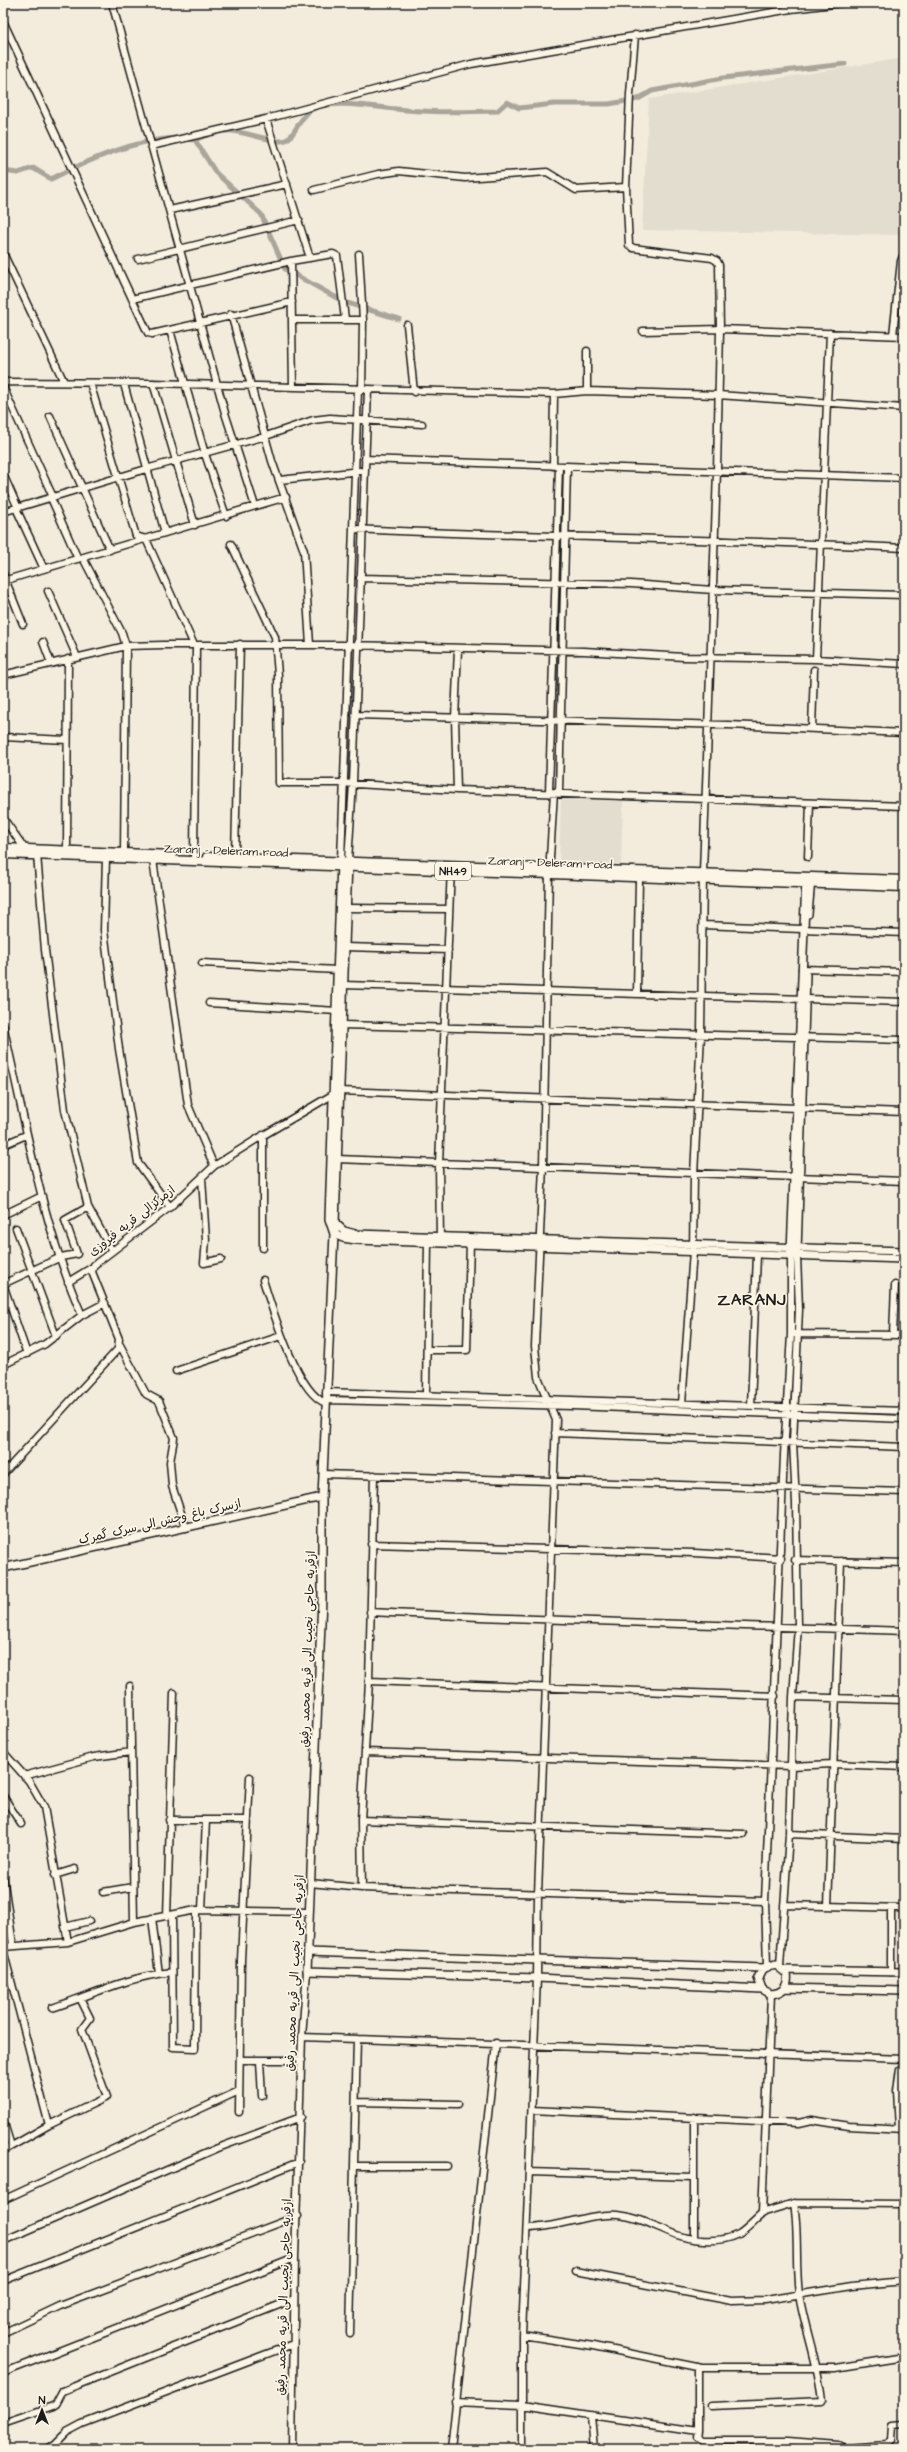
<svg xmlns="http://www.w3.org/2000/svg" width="907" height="2452" font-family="'Architects Daughter','Playpen Sans Arabic',sans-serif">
  <rect width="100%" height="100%" fill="#f3ecdd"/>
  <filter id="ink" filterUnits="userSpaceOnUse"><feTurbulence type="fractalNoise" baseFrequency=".025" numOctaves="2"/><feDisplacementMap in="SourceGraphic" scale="8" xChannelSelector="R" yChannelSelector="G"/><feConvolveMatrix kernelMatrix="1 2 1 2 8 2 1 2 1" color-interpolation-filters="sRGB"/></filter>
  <g filter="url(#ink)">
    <!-- built -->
    <path fill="#e3ddcf" d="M904 58V235L642 230 649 99Z
      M561 799 623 801 621 864 559 862Z"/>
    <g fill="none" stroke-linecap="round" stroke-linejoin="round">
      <!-- canal -->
      <path stroke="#aaa59b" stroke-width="5" d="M226 131C237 129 267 141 282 141 296 141 298 110 321 106 347 101 379 108 406 110 437 113 467 112 497 111L507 102 519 108 554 104H609L638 99 652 91 723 78 845 64
        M185 139 195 140 206 135
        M195 140 216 173 261 214 285 269 344 302 399 319
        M3 171 18 173 33 168 51 179C89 160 133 140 175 138"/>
      <!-- minor casing -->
      <g stroke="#1c1c1c" stroke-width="9">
        <path id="minor" d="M112 3 225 413 255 506
          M3 21 148 333 152 334 292 302
          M635 35 630 94 626 187 629 245 633 248 712 258 717 261 719 265 720 329 717 471 703 873 701 1034 694 1175 693 1251 682 1404
          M266 119 310 258
          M151 146 266 119 471 64 791 9 842 3
          M314 190 378 174 399 171 465 178 547 172 576 190 626 187
          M170 210 287 184
          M3 253 64 382
          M359 254 363 320 362 390
          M138 259 299 220
          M291 261 293 387
          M132 299 291 261 333 254 337 256 345 319
          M231 314 272 461 304 551 310 645
          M292 320H363
          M407 325 414 392
          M170 330 205 454 226 516
          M643 331 720 329 904 336
          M893 335 901 261 904 254
          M3 382 153 383 554 394 587 391 718 395 904 408
          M90 383 136 536 146 539 194 645
          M153 383 195 525
          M124 384 165 533
          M3 387 53 497
          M587 391V351
          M50 416 110 550
          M365 459 904 478
          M553 466 554 394
          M3 474 18 508
          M280 480 360 471
          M51 498 78 559
          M16 508 44 569
          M3 512 146 469 266 436 313 420 330 418 422 424
          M354 529C537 538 721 538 904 548
          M231 544 275 637 278 675 279 783H339L457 790 904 806
          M83 558 122 633 126 646 124 852
          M3 574 23 624
          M360 578 631 584 713 590 904 595
          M3 581 286 497
          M48 591 77 657
          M43 642 51 663
          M816 659 830 333
          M3 675 126 646 163 645H350L584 651 684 657 816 659 904 664
          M355 715 728 725 904 733
          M812 728 814 670
          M3 737 67 740
          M457 790 455 718 458 649
          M549 792 559 466
          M559 792 567 467
          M3 818 25 849
          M67 851 68 659
          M37 855 45 950 65 1110 88 1207 112 1251
          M235 856 240 644
          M194 857 196 646
          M808 857 810 803
          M106 858 104 930 119 1049 138 1163 170 1207
          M153 860 188 1105 214 1166
          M341 860 358 390
          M348 861 353 783 368 390
          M346 908 449 909
          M703 925 904 933
          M345 947 448 950
          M202 963 337 970
          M802 969 904 972
          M343 985 904 1002
          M637 993 639 879
          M209 1003 337 1011
          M3 1025C26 1123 41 1223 82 1315
          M342 1025 904 1040
          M263 1135V1248
          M3 1145 26 1135
          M337 1159C526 1168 715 1173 904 1181
          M202 1178 206 1240 204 1263 221 1259
          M3 1215 42 1196
          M16 1228 56 1336
          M440 1240 439 1164 451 867
          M263 1280C272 1308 297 1394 326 1403
          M68 1282 91 1268
          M3 1284 61 1257 77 1254 65 1220 88 1207
          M3 1284 27 1354
          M795 1334 904 1335
          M893 1335 895 1285
          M120 1345 146 1394 159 1401 174 1438 170 1462 172 1486 186 1528
          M427 1350H467L470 1243
          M3 1365 45 1344 82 1315 105 1303
          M176 1371 281 1336
          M326 1392 904 1411
          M426 1395 428 1242
          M326 1400 573 1406 904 1419
          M751 1406 757 1255
          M555 1433 904 1447
          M3 1474 118 1349 119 1339 92 1272 94 1265 170 1207 214 1166 257 1139 339 1091 904 1112
          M323 1474 904 1492
          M371 1544 695 1553 781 1558
          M795 1560 904 1563
          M370 1612C548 1621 726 1625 904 1631
          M369 1681 775 1696
          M130 1686 134 1922
          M793 1697 904 1700
          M366 1752 791 1766 833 1764 904 1767
          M5 1754 29 1781 44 1807 68 1942
          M24 1776 94 1757 131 1752
          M3 1796 21 1824
          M169 1820H248
          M361 1820 743 1834
          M789 1834 904 1839
          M55 1875 75 1869
          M3 1876 13 1945
          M310 1883 362 1888 765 1901
          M362 1888 361 1820 369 1681 374 1475
          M103 1892 133 1887
          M784 1905 904 1908
          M828 1906 841 1561
          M202 1910 206 1820
          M172 1915 173 2047 195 2048 196 1910
          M167 1916 174 1693
          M152 1918 159 1974
          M65 1927 89 1921
          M3 1947 68 1942 134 1922 196 1910 307 1912
          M3 1950 49 2125
          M767 1966 765 1901 784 1455 791 1334V1256
          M780 1966 789 1834 793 1697 798 1626 796 1503 793 1442 799 1309 797 1256
          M891 1972V1908
          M52 2008C94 1994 127 1977 172 1972
          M302 2037 904 2059
          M240 2060H302
          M260 2061 262 2096
          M356 2102 458 2104
          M532 2110 799 2123 812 2120 849 2126 904 2129
          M239 2112 241 1960 250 1777
          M3 2120 11 2146
          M899 2129 897 2090 900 2069
          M3 2151 49 2125 107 2097 82 2029 90 2018 80 1998
          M354 2166H447
          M529 2172 693 2177
          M3 2200 239 2091
          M764 2212 794 2203 904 2204
          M528 2228C559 2228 587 2213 618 2215 638 2217 652 2225 670 2232 689 2241 719 2244 739 2234 747 2229 755 2220 762 2214L771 1994
          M694 2239V2117
          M3 2241 218 2148 301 2117
          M575 2271 731 2301 765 2300 852 2286 904 2281
          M3 2281 299 2162
          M3 2333 60 2306 298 2216
          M350 2333 357 2039
          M522 2335 593 2346 702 2368H835L904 2357
          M3 2373 295 2258
          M455 2402 522 2405 698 2431V2367
          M711 2406 822 2401C819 2365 805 2330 799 2294 795 2264 799 2233 794 2203
          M591 2416 594 2449
          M3 2423 53 2406 56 2404 63 2391 85 2382 294 2299
          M698 2431 697 2438 702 2441H788L838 2445 844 2448 887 2445 892 2441 893 2427 904 2426
          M46 2449 55 2444 67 2432 82 2424 293 2344
          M292 2449 295 2258 302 2037 307 1971
          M451 2449 496 2043
          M522 2449V2335L537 1978 538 1894 556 1420 538 1377 535 1346 543 1166 549 874 554 792"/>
      </g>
      <!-- major casing -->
      <g stroke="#1c1c1c" stroke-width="10">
        <path id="major" d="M341 861 329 1219 334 1234 343 1238 356 1240 904 1259
          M348 862 335 1223 344 1231 355 1234 904 1251
          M808 914 811 879
          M337 1226 334 1234 322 1497V1598L307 1971 537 1978 762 1989
          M791 1252 806 879
          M797 1252 806 975
          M3 1568 322 1497
          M308 1952 763 1968 776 1965 787 1974C789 1986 783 1993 771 1994L762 1989 758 1978 763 1968
          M784 1970 904 1972
          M784 1988 904 1991"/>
      </g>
      <!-- highway casing -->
      <g stroke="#1c1c1c" stroke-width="11">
        <path id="highway" d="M3 848 172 855
          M3 854 904 887
          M207 857 904 880"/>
      </g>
      <!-- minor -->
      <use href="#minor" stroke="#fcf5e5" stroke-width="6"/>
      <!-- major -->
      <use href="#major" stroke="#fcf5e5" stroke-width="7"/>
      <!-- highway -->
      <use href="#highway" stroke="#fcf5e5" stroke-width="8"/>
    </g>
  </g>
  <g text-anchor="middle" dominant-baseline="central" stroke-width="3.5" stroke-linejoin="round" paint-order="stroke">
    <!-- shield labels -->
    <rect fill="#fcf5e5" stroke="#5f5d58" stroke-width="1" x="435" y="862" width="36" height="18" rx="3"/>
    <g font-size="11" font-weight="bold" fill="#1c1c1c">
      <text x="453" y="871">NH49</text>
    </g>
    <!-- street labels -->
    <g font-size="12" fill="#1c1c1c" stroke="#fcf5e5">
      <text transform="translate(226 851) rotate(2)">Zaranj - Deleram road</text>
      <text transform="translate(550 863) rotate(2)">Zaranj - Deleram road</text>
      <text transform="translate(132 1221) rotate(-38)">ازمرکزالی قریه فیروزی</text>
      <text transform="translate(160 1522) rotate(-13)">ازسرک باغ وحش الی سرک گمرک</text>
      <text transform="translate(308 1649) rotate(-88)">ازقریه حاجی نجیب الی قریه محمد رفیق</text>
      <text transform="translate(295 1973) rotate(-87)">ازقریه حاجی نجیب الی قریه محمد رفیق</text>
      <text transform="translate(284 2297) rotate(-88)">ازقریه حاجی نجیب الی قریه محمد رفیق</text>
    </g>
    <!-- district labels -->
    <g font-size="16" font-weight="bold" letter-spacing="1" fill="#1c1c1c" stroke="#fcf5e5">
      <text x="752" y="1300">ZARANJ</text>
    </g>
  </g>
  <!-- margin -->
  <rect width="907" height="2452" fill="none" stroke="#fcf5e5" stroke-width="16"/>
  <rect x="8" y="8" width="891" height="2436" fill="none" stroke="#1c1c1c" stroke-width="1.5" filter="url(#ink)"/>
  <!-- north arrow -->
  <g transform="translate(42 2410)" stroke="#fcf5e5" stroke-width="3" paint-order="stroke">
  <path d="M0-3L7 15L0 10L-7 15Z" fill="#1c1c1c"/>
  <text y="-6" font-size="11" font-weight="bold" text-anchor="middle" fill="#1c1c1c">N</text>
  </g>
</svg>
